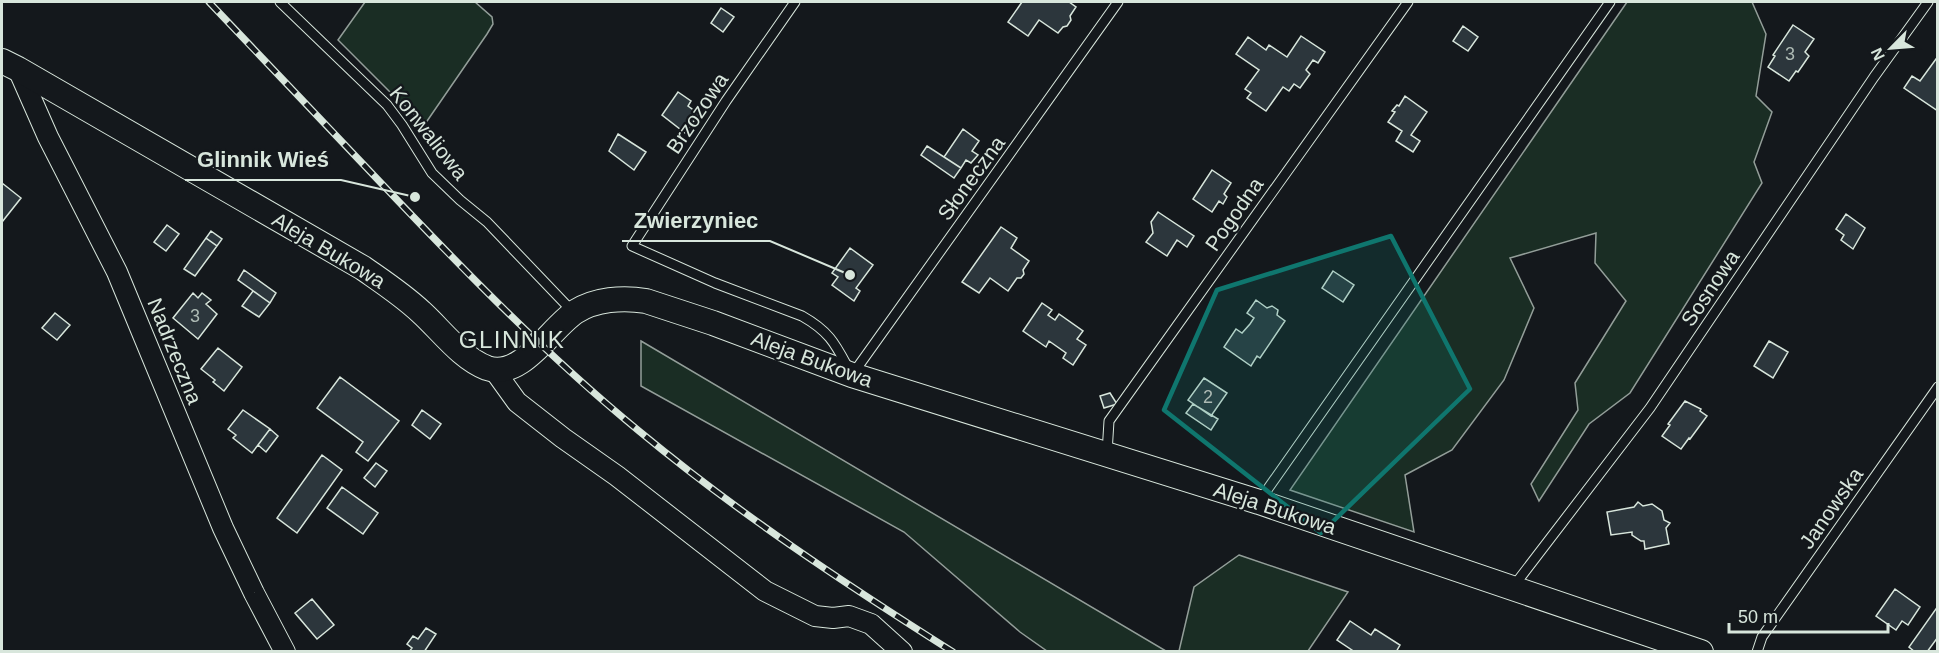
<svg xmlns="http://www.w3.org/2000/svg" width="1939" height="653" font-family="Arial,sans-serif">
  <rect width="100%" height="100%" fill="#14181c"/>
  <!-- green -->
  <path fill="#1a2d24" stroke="#939e99" stroke-width="1.5" d="M365 2H475L492 17 493 24 487 34 425 124 389 91 338 40Z
    M1627 2H1752L1766 34 1756 96 1772 112 1754 162 1762 183 1630 393 1589 424 1539 501 1531 484 1578 410 1575 383 1626 301 1595 263 1596 233 1510 258 1534 308 1504 380 1452 450 1405 475 1414 532 1290 490Z
    M641 341 1166 651H1047L1020 632 904 532 641 386Z
    M1239 555 1348 592 1308 651H1179L1194 587Z"/>
  <!-- building -->
  <path fill="#2c363c" stroke="#d8e6dc" stroke-width="1.5" d="M1022 2H1069L1076 7 1070 16 1071 20 1067 26 1063 27 1058 33 1039 20 1028 36 1008 22Z
    M721 8 734 17 723 32 711 23Z
    M1793 25 1814 39 1805 52 1809 56 1798 72 1796 71 1789 81 1768 67 1775 56 1773 55Z
    M1463 26 1478 37 1468 51 1453 41Z
    M1301 36 1325 52 1318 63 1313 60 1306 70 1310 74 1300 88 1294 84 1289 91 1283 87 1266 111 1247 98 1251 93 1245 89 1259 70 1236 54 1248 37 1266 50 1269 45 1287 57Z
    M1936 59 1938 60V111L1904 88 1912 76 1920 81Z
    M678 92 691 101 688 106 699 114 685 133 662 115Z
    M1405 96 1427 112 1411 135 1420 141 1413 152 1396 141 1402 131 1388 122 1395 112 1392 111 1397 105 1399 106Z
    M963 129 979 141 972 151 978 155 971 163 966 160 961 168 944 157Z
    M618 134 646 152 634 170 609 151Z
    M927 146 961 168 954 178 921 155Z
    M1212 170 1231 183 1224 194 1227 197 1223 204 1219 201 1212 212 1193 199Z
    M2 183 21 198 2 222Z
    M1158 212 1194 236 1187 247 1177 240 1167 256 1146 242 1153 233 1151 222Z
    M1846 214 1865 228 1853 249 1841 240 1844 235 1836 229Z
    M167 225 179 234 166 251 154 242Z
    M1001 227 1017 238 1011 248 1029 261 1023 270 1024 274 1021 278H1017L1008 291 990 278 979 293 962 282Z
    M211 231 222 239 217 246 206 238Z
    M206 238 217 246 195 276 184 269Z
    M850 248 873 265 856 288 860 291 854 301 832 285 838 277 832 273Z
    M244 270 276 293 270 303 238 280Z
    M1333 271 1354 285 1343 302 1322 288Z
    M253 291 270 303 259 317 242 306Z
    M193 293 198 298 202 293 211 300 206 304 217 314 198 339 173 318Z
    M1256 300 1267 308 1272 306 1278 310 1277 315 1285 321 1260 358 1257 356 1251 366 1224 347 1236 329 1242 333 1250 324 1254 318 1247 313Z
    M1042 303 1052 310 1048 315 1055 320 1059 314 1083 331 1077 339 1086 345 1073 365 1063 358 1066 353 1049 341 1046 347 1023 331Z
    M55 313 70 325 57 340 42 328Z
    M1769 341 1788 352 1773 378 1754 366Z
    M218 348 242 367 224 391 213 382 215 380 201 369Z
    M340 377 399 421 368 461 356 452 363 442 317 408Z
    M1204 378 1227 393 1211 416 1188 400Z
    M1110 393 1117 404 1104 408 1100 396Z
    M1685 401 1701 409 1700 411 1707 416 1690 439 1689 438 1681 449 1662 436 1670 425 1668 424Z
    M1193 404 1218 419 1211 430 1186 413Z
    M243 410 270 429 252 453 233 438 236 435 228 429Z
    M422 410 441 424 430 439 412 425Z
    M270 429 278 436 266 452 258 445Z
    M322 455 342 470 297 533 277 518Z
    M376 463 387 471 375 487 364 478Z
    M342 487 378 513 363 534 327 508Z
    M1638 502 1643 506 1652 504 1662 511 1664 520 1670 523 1666 528 1669 544 1645 549 1644 541H1641L1632 535V532L1611 535 1607 512 1634 507Z
    M1895 589 1920 607 1908 625 1902 621 1896 630 1876 616Z
    M312 599 334 625 317 639 295 613Z
    M1938 606V637L1927 652H1915L1909 647Z
    M1350 621 1371 635 1375 629 1400 645 1396 652H1355L1337 640Z
    M426 628 436 634 424 652H409L412 648 407 644 413 636 418 639Z"/>
  <g fill="none" stroke-linecap="round" stroke-linejoin="round">
    <!-- service casing -->
    <g stroke="#d8e6dc" stroke-width="11">
      <path id="service" d="M280 2 387 105 402 125 432 173 460 200 487 222 574 313
        M795 2 726 101 632 246 715 283 802 316C832 333 836 346 852 375L1118 2
        M1107 453 1109 421 1408 2
        M1260 500 1610 2
        M1513 587 1650 408 1874 77 1928 2
        M1757 652 1762 637 1938 387"/>
    </g>
    <!-- minor casing -->
    <g stroke="#d8e6dc" stroke-width="22">
      <path id="minor" d="M18 69 48 137 117 272 223 528 254 593 285 652
        M494 370 517 402 563 438 617 476 765 591 815 616 833 618 849 616 871 624 902 652"/>
    </g>
    <!-- tertiary casing -->
    <g stroke="#d8e6dc" stroke-width="26">
      <path id="tertiary" d="M2 61 18 69 363 268C383 282 403 295 421 312 441 330 461 358 487 368 521 380 550 329 575 312 595 299 623 297 646 301L713 323 852 375 1259 502 1701 652"/>
    </g>
    <!-- service -->
    <use href="#service" stroke="#14181c" stroke-width="9"/>
    <!-- minor -->
    <use href="#minor" stroke="#14181c" stroke-width="20"/>
    <!-- tertiary -->
    <use href="#tertiary" stroke="#14181c" stroke-width="24"/>
    <!-- rail casing -->
    <g stroke="#d8e6dc" stroke-width="7">
      <path id="rail" d="M209 2C260 56 312 110 363 164 451 257 540 350 639 431 738 513 844 583 953 652"/>
    </g>
    <!-- rail -->
    <use href="#rail" stroke="#14181c" stroke-width="4.5" stroke-dasharray="14" stroke-linecap="butt"/>
  </g>
  <!-- marked area -->
  <path fill="#0f766e" fill-opacity="0.2" stroke="#0f766e" stroke-width="4.5" stroke-linejoin="round" d="M1391 236 1470 389 1321 533 1164 410 1217 290Z"/>
  <g text-anchor="middle" dominant-baseline="central" stroke-width="4.5" stroke-linejoin="round" paint-order="stroke">
    <!-- number labels -->
    <g font-size="18" fill="#adbab4">
      <text x="1790" y="54">3</text>
      <text x="195" y="316">3</text>
      <text x="1208" y="397">2</text>
    </g>
    <!-- street labels -->
    <g font-size="21" fill="#d8e6dc" stroke="#14181c">
      <text transform="translate(697 113) rotate(-56)">Brzozowa</text>
      <text transform="translate(429 133) rotate(52)">Konwaliowa</text>
      <text transform="translate(971 178) rotate(-54)">Słoneczna</text>
      <text transform="translate(1234 214) rotate(-55)">Pogodna</text>
      <text transform="translate(329 250) rotate(31)">Aleja Bukowa</text>
      <text transform="translate(1710 288) rotate(-56)">Sosnowa</text>
      <text transform="translate(175 351) rotate(68)">Nadrzeczna</text>
      <text transform="translate(812 359) rotate(20)">Aleja Bukowa</text>
      <text transform="translate(1275 508) rotate(18)">Aleja Bukowa</text>
      <text transform="translate(1831 508) rotate(-55)">Janowska</text>
    </g>
    <!-- quarter labels -->
    <g font-size="24" letter-spacing="1.5" fill="#d8e6dc" stroke="#14181c">
      <text x="512" y="339">GLINNIK</text>
    </g>
  </g>
  <!-- callouts -->
  <path fill="none" stroke="#d8e6dc" stroke-width="2" d="M415 197L341 180H185M850 275L770 241H622"/>
  <g fill="#d8e6dc" stroke="#14181c" stroke-width="2">
    <circle cx="415" cy="197" r="6"/>
    <circle cx="850" cy="275" r="6"/>
  </g>
  <g font-size="22" text-anchor="middle" font-weight="bold" fill="#d8e6dc" stroke="#14181c" stroke-width="4.5" stroke-linejoin="round" paint-order="stroke">
    <text x="263" y="167">Glinnik Wieś</text>
    <text x="696" y="228">Zwierzyniec</text>
  </g>
  <!-- border -->
  <rect width="1939" height="653" fill="none" stroke="#d8e6dc" stroke-width="6"/>
  <!-- north arrow -->
  <g transform="translate(1891 48) rotate(245)" stroke="#14181c" stroke-width="4.5" paint-order="stroke">
  <path d="M0-4.5L10 22L0 15L-10 22Z" fill="#d8e6dc"/>
  <text y="-9" font-size="16" font-weight="bold" text-anchor="middle" fill="#d8e6dc">N</text>
  </g>
  <!-- scale -->
  <path d="M1729 623v9h159v-9" fill="none" stroke="#d8e6dc" stroke-width="3"/>
  <text x="1738" y="623" font-size="18" fill="#d8e6dc" stroke="#14181c" stroke-width="4.5" paint-order="stroke">50 m</text>
</svg>
